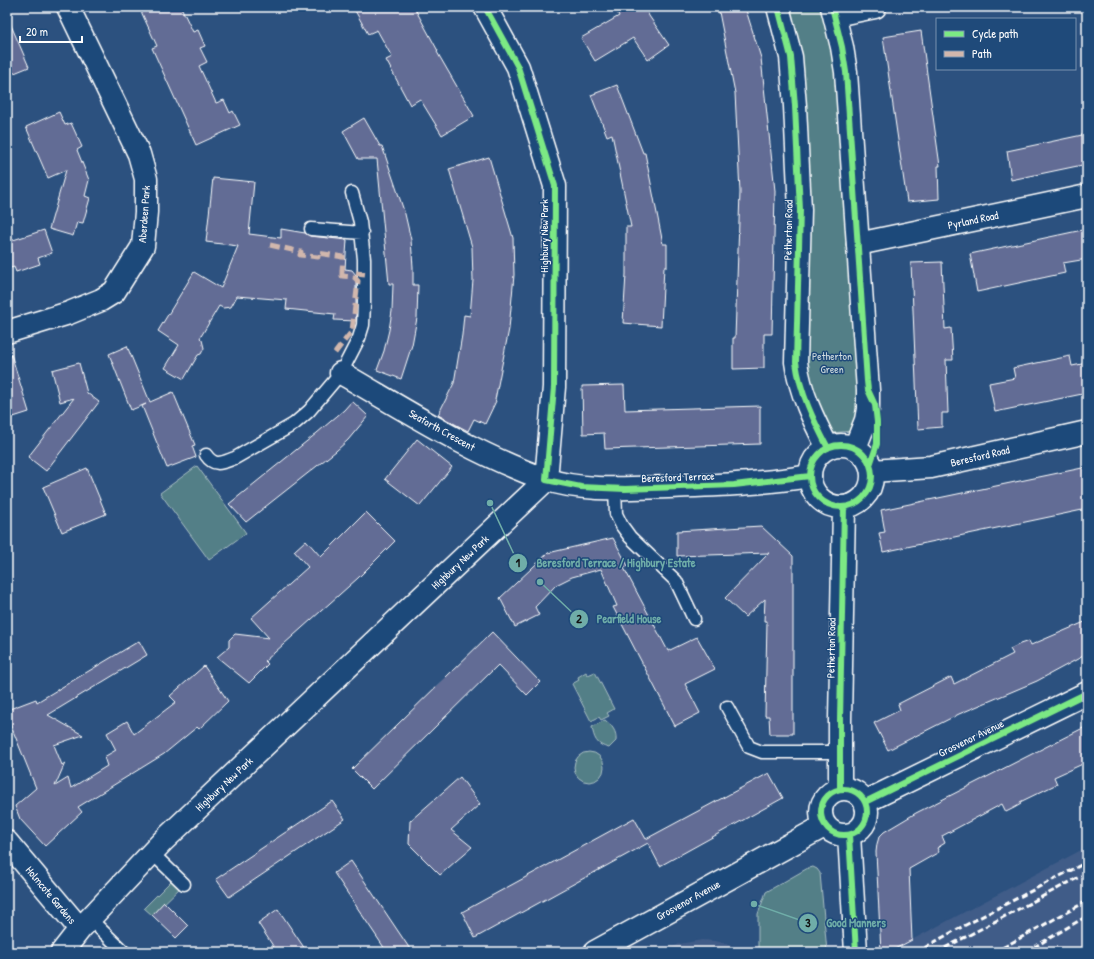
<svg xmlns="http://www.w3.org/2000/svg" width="1094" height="959" font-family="'Patrick Hand',sans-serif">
  <rect width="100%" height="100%" fill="#2c517f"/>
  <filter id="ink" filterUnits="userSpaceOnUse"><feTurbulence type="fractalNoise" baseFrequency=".025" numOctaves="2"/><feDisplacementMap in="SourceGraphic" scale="8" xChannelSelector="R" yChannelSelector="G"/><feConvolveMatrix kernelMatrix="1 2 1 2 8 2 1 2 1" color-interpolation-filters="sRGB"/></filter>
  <g filter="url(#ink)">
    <!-- built -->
    <path fill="#405c88" d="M1087 847V944L1073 952H889Z
      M702 940 715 941 728 944 745 952H669L668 950 679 944Z"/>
    <!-- green -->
    <path fill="#537f87" stroke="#a9bfc3" d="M788 7H825L836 48 862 400 852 431 831 433 805 378Z
      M197 466 246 533 209 560 160 493Z
      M586 672 588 675 595 672 614 709 607 713 609 716 601 720 599 717 591 721 572 684 579 680 578 677Z
      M605 720C612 726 617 731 616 741L609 748C596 745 594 738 592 727Z
      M574 767a15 15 0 1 1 30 0a15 15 0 1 1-30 0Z
      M813 867 817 869 820 873 827 952H762L758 948V914L766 892 808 868Z
      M176 876 184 884 152 915 144 908Z"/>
    <!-- building -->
    <path fill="#626c95" stroke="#fff" d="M139 7H181L193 32 198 30 205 46 200 48 207 62 199 66 216 103 224 100 230 113 233 111 240 125 196 145 152 48 157 46Z
      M353 7H414L438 51 437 52 474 116 442 135 420 99 410 105 386 60 392 57 377 30 368 34Z
      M615 7H645L649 16 669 45 648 60 633 38 595 61 581 38 619 16Z
      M718 7H745L761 58 775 191 772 334H764V368L733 369V338H735L740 192 735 93Z
      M7 16 29 67 7 76Z
      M921 31 940 166H938L939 199 907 202 883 37Z
      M617 85 643 153H645L663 244H667V267H664L661 326 623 323 626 274V227H631L612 134 607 136 591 95Z
      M59 112 65 125 71 123 82 147 77 150 89 180 85 196 90 198 83 223 77 222 73 236 49 229 66 170 48 178 26 127Z
      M364 118 380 146H382L405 214 411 240 413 267V285H418L417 318 412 345 401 379 377 370 384 351 389 330 392 311 393 284H389L377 159H358L343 131Z
      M1087 134V164L1011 180 1007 151Z
      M489 157 513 238 514 275 509 329 495 400 496 401 485 424 474 419 468 431 438 415 454 383 462 335 464 315 470 316 473 280 472 247 449 169Z
      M213 178 254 182 249 234 281 238V229L305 233 310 236 347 240 345 269 352 270 356 275V321L334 320 335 314 286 309 287 300 237 296 231 307 223 308 219 306 200 338 202 340 204 348 201 354 198 355 184 379 165 368 179 345 158 331 194 272 221 288 238 246 206 242Z
      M1087 229V259L1063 263 1065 273 977 292 970 254Z
      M44 230 52 253 38 258 40 264 16 272 14 267 7 269V242Z
      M942 262 945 329 951 328 953 360H946L948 413H942V427L918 429 911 263Z
      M127 346 150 402 173 392 195 445 192 446 196 457 167 468 142 406 146 404 131 410 109 354Z
      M11 354 29 412 7 419V355Z
      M1070 356 1072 366 1087 363V393L995 412 989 383 1015 378 1013 368Z
      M79 363 87 393 99 402 46 471 28 457 74 398 60 402 52 370Z
      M624 385 625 410 760 406V444L605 449 604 433 583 434 582 386Z
      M352 401 368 416 348 440 336 451 246 522 229 504 317 433 344 410Z
      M417 439 452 467 420 506 385 479Z
      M1087 467V509L883 552 879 533 885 532 881 510Z
      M87 468 106 514 62 532 43 487Z
      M366 512 395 541 358 578 265 661 268 664 249 683 217 657 229 647V640L235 634 269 638 251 618 308 567 294 551 306 540 321 557Z
      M761 526 793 556V734H770L769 716H765L767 621H764L765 599 745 617 725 598 769 553 677 556V531Z
      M613 538 628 566 624 568 668 651 697 637 715 669 685 684 700 713 675 726 613 607 617 606 601 569 572 577 556 585 535 607 539 615 515 627 500 598 548 553Z
      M1087 621V654L1037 681 959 714 888 750 874 723 900 710 898 704 951 677 954 684 1013 654 1010 649 1020 644 1029 641 1031 645Z
      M492 632 540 682 527 695 498 665 372 789 352 769Z
      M139 641 147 655 48 715 83 735 54 745 62 765 65 763 55 786 68 778 71 788 107 766 104 757 116 750 107 733 127 721 134 734 176 702 170 696 204 666 228 701 199 729 197 727 164 754 78 807 82 812 45 846 20 819 15 806 36 788 7 716V710L36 699 37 702Z
      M1087 726V762L1054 777 1057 784 1020 802 1021 804 1014 808 1006 812 1002 804 942 836 945 843 937 848 939 852 909 869 912 940 889 952H881L876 852 877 844 879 837 884 832 916 813Z
      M769 773 783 798 660 866 648 843 475 938 462 912 634 818 646 839Z
      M460 777 480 804 451 830 472 847 440 875 409 844 410 821Z
      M332 801 345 819 229 897 216 879Z
      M351 861 412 952H387L334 873Z
      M164 902 188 926 176 938 152 915Z
      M278 909 307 952H277L258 923Z"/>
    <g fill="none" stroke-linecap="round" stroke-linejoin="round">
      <!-- service casing -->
      <g stroke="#fff" stroke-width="15">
        <path id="service" d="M311 229 362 233
          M206 455C215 468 223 462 235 458L294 424 309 411 341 373 359 338 363 325 364 304V259L360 222 352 193
          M615 488 616 514 622 526 630 537 676 581 694 619
          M727 707 749 747 762 752H839
          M152 853 184 884
          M90 919 124 952"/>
      </g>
      <!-- minor casing -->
      <g stroke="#fff" stroke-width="25">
        <path id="minor" d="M835 15 875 7
          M858 244 1087 196
          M7 332 69 313 101 300 114 292 143 246 146 212V179L139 154 68 7
          M341 373C407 411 473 454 545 479 582 492 630 488 668 487 716 485 763 484 810 476
          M872 471 931 467 1087 432
          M7 842 80 929
          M62 952 80 929 163 841 546 480 554 387 555 186 518 67 485 7"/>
      </g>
      <!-- tertiary casing -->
      <g stroke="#fff" stroke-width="25">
        <path id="tertiary" d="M778 7 791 57 795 106 800 210 796 362C800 393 814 421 828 448
          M832 7 842 47 846 72 868 390V409L866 420 855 448
          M810 476a31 31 0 1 1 62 0a31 31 0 1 1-62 0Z
          M821 812a23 23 0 1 1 46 0a23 23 0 1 1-46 0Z
          M840 789V720L844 507
          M865 802 1087 693
          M849 835 856 952
          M595 952 824 826"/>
      </g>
      <!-- service -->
      <use href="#service" stroke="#1f4a7a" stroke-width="12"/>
      <!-- minor -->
      <use href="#minor" stroke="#1f4a7a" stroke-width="22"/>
      <!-- tertiary -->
      <use href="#tertiary" stroke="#1f4a7a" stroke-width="22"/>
      <!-- rail -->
      <path stroke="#fff" stroke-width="3" stroke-dasharray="6 3" stroke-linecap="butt" d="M917 952 954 931 1087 862
        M937 952 1087 873
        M995 952 1087 901
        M1026 952 1087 916"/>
      <!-- quiet -->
      <path stroke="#d1b7ad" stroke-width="5" stroke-dasharray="10 5" stroke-linecap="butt" d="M270 245 301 252 300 255 318 257V253L343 257 342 271H344
        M356 273 365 274
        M335 353 352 331 358 281 354 277 342 276V271"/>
      <!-- cycleway casing -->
      <g stroke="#1f4a7a" stroke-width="8">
        <path id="cycleway" d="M485 7 518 67 555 186 554 387 546 480 581 487 625 489 734 485 810 476
          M778 7 791 57 795 106 800 210 796 362C800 393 814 421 828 448
          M832 7 842 47 846 72 867 381 868 390 875 405 877 422V444L870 465
          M810 476a31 31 0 1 1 62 0a31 31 0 1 1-62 0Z
          M821 812a23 23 0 1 1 46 0a23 23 0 1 1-46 0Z
          M840 789V720L844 507
          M865 802 1087 693
          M849 835 856 952"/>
      </g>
      <!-- cycleway -->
      <use href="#cycleway" stroke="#7ce984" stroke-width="6"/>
    </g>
  </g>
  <g text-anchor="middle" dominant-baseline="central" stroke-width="3" stroke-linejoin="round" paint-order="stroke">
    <!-- street labels -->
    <g font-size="11" fill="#fff" stroke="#1f4a7a">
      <text transform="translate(144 214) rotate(-86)">Aberdeen Park</text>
      <text transform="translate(973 220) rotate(-12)">Pyrland Road</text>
      <text transform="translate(788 230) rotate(-89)">Petherton Road</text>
      <text transform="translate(544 236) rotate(-90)">Highbury New Park</text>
      <text transform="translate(442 430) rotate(29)">Seaforth Crescent</text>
      <text transform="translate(980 456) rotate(-13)">Beresford Road</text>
      <text transform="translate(678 477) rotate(-2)">Beresford Terrace</text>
      <text transform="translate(460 562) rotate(-43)">Highbury New Park</text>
      <text transform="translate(831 648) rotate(-89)">Petherton Road</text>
      <text transform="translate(971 738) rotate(-26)">Grosvenor Avenue</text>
      <text transform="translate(224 784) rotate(-43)">Highbury New Park</text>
      <text transform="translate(51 895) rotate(50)">Holmcote Gardens</text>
      <text transform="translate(688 900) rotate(-29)">Grosvenor Avenue</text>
    </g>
    <!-- park labels -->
    <g font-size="11" fill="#d4dfe1" stroke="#1f4a7a">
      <text x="832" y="356">Petherton<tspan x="832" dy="13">Green</tspan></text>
    </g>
  </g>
  <!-- callouts -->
  <path fill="none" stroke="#6fada8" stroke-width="1.5" d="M490 503L518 563M540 582L579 619M754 904L808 923"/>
  <g fill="#6fada8" stroke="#1f4a7a" stroke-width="1.5">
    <circle cx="490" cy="503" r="4"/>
    <circle cx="540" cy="582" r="4"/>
    <circle cx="754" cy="904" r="4"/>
    <circle cx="518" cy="563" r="10"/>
    <circle cx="579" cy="619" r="10"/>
    <circle cx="808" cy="923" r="10"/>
  </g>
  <g font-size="12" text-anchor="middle" font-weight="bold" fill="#111">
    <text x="518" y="567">1</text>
    <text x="579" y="623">2</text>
    <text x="808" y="927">3</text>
  </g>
  <g font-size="12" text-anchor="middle" font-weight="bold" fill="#6fada8" stroke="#1f4a7a" stroke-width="3" stroke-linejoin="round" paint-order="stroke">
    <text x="616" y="567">Beresford Terrace / Highbury Estate</text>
    <text x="629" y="623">Pearfield House</text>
    <text x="856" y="927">Good Manners</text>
  </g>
  <!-- margin -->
  <rect width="1094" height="959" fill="none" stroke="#1f4a7a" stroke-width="24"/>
  <rect x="12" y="12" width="1070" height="935" fill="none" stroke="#fff" stroke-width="1.5" filter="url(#ink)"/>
  <!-- legend -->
  <rect x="936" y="18" width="140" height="52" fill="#1f4a7a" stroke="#7992af"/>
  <rect x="944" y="31" width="20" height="6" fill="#7ce984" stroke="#7992af"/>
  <text x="972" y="38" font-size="12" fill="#ffffff">Cycle path</text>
  <rect x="944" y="51" width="20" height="6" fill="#d1b7ad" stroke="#7992af"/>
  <text x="972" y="58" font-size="12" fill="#ffffff">Path</text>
  <!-- scale -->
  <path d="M20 36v6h62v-6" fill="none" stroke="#ffffff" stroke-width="2"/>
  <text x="26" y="36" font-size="12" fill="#ffffff" stroke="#1f4a7a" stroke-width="3" paint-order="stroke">20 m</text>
</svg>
